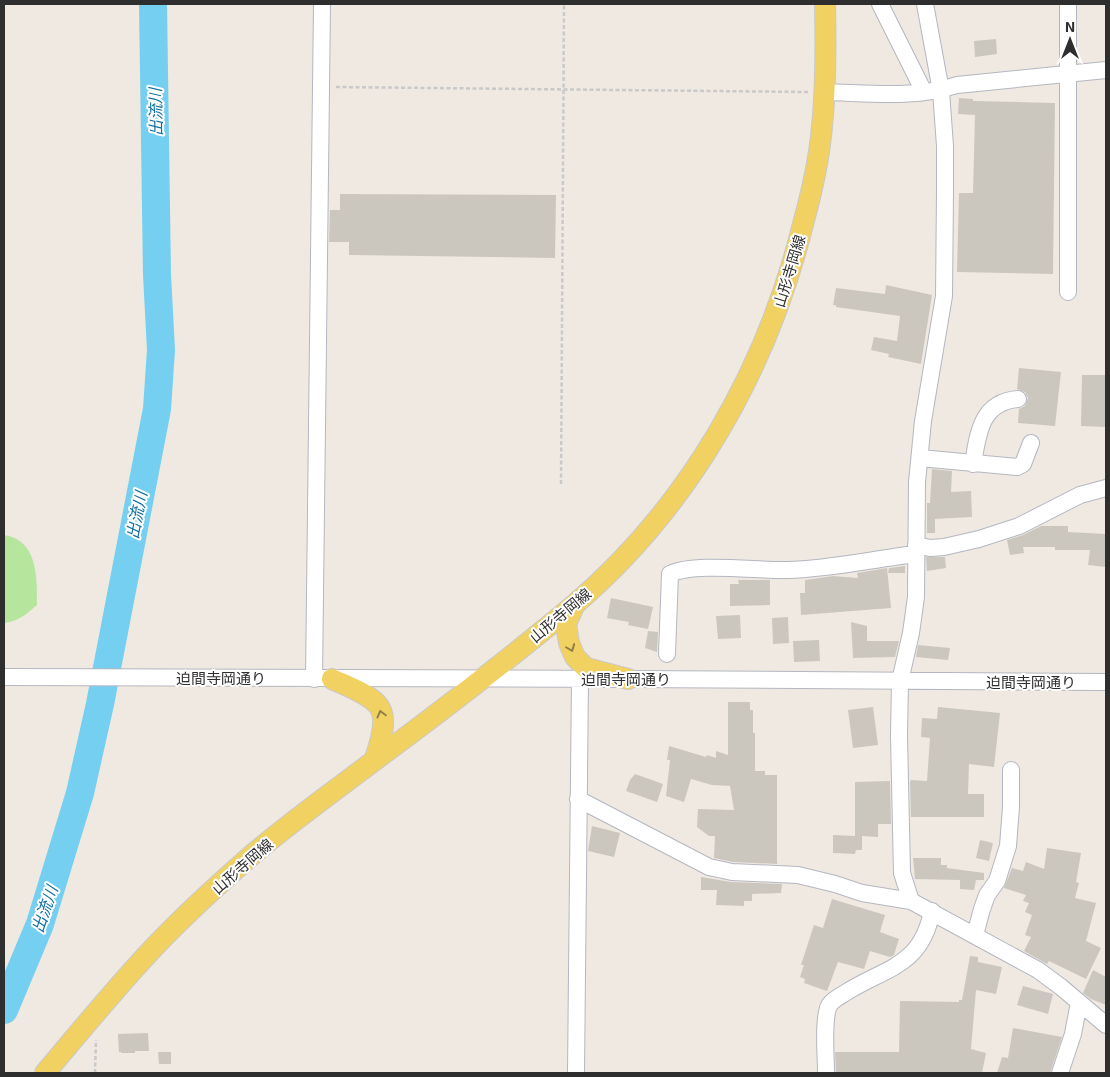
<svg xmlns="http://www.w3.org/2000/svg" width="1110" height="1077" font-family="'Exo 2','Noto Sans JP',sans-serif">
  <rect width="100%" height="100%" fill="#efe9e1"/>
  <!-- green -->
  <path fill="#b6e59e" d="M4 535C38 540 37 578 37 605 27 614 17 622 4 623Z"/>
  <g fill="none" stroke-linecap="round" stroke-linejoin="round">
    <!-- river -->
    <path stroke="#75cff0" stroke-width="28" d="M4 1010 40 924 80 793 100 704 157 409 161 350 157 275 153 4"/>
  </g>
  <!-- building -->
  <path fill="#cbc7bf" d="M996 39 997 54 975 57 974 41Z
    M959 98 973 99V101L1055 103 1053 274 957 272 959 193H973L975 115 958 114Z
    M340 194 556 195 555 258 349 255V242H329L330 210H340Z
    M886 285 932 295 921 364 888 357 889 354 871 350 874 337 897 341 900 316 836 307V305H833L836 288 885 294Z
    M1019 368 1061 372 1055 426 1018 423 1019 409 1025 406 1028 398 1025 392 1017 389Z
    M1082 375H1106V427L1081 426Z
    M932 469 952 471 951 492 971 491 972 517 935 519V533H927V503H930Z
    M1041 526H1068V532L1106 534V567L1088 565 1090 550H1055V547H1023L1024 553 1010 555 1007 540 1023 535Z
    M926 557H945L946 568 927 571Z
    M905 566V573H888L889 568Z
    M887 568 891 608 801 615 800 593H805V580L833 576 858 578 857 573Z
    M738 580H770V605L730 606V584H739Z
    M611 598 653 607 648 629 628 625 629 622 607 618Z
    M740 615 741 638 718 639 716 616Z
    M788 617 789 643 773 644 772 618Z
    M851 622 867 626V641H899L895 657 853 658Z
    M648 631 658 632 657 652 645 648Z
    M819 640 820 661 794 662 793 641Z
    M918 645 950 648 948 660 916 657Z
    M728 702H750V710H753V733H755V771H765V775H777V863L778 864 733 862 714 858 715 836H709L697 827 698 809 734 810 730 786 712 785 691 779 684 802 666 796 670 760H667L669 746 706 757 707 755 716 758V751L728 755Z
    M873 707 878 745 853 748 848 710Z
    M938 707 1000 713 994 767 969 764 968 794H984V817H911L910 782 911 780 927 781 930 738 921 737 922 718 937 719Z
    M635 774 663 784 657 802 626 791 630 780Z
    M890 781 891 824H878V837L862 836V850H856L855 854 833 853V835L855 836V782Z
    M592 826 620 833 614 857 588 851Z
    M980 840 993 843 989 861 976 858Z
    M1047 848 1081 853 1076 882 1079 883 1075 898 1096 903 1086 941 1101 948 1086 979 1049 961 1047 964 1024 951 1031 937 1025 935 1032 915 1025 912 1029 903 1023 901 1026 895 1004 888 1012 868 1023 871 1026 862 1044 869Z
    M913 858H941V865H947V868L984 873V880H976L974 890 960 889V880L915 879Z
    M701 877 731 882 782 884 781 893 752 894V901H744V906L716 905 717 890H701Z
    M832 899 885 915 880 932 899 939 894 955 890 957 870 951 864 969 838 962 827 991 804 983 805 979 800 977 804 965H801L814 925 823 928Z
    M970 956 978 957V962L1002 967 996 994 976 990 971 1049 986 1053 982 1073H836L835 1052H899L900 1001 959 1002V1000H962Z
    M1093 970 1106 977V1005L1091 999 1083 993Z
    M1023 986 1053 994 1048 1014 1017 1005Z
    M1013 1028 1062 1037 1050 1073H997L1002 1057 1008 1058Z
    M148 1033 149 1051H135V1053H121V1052H119L118 1034Z
    M158 1052H171V1064H159Z"/>
  <g fill="none" stroke-linecap="round" stroke-linejoin="round">
    <!-- minor casing -->
    <g stroke="#b4b7c1" stroke-width="18">
      <path id="minor" d="M880 4 924 92
        M825 92C868 93 915 99 957 85L1106 70
        M1068 292V4
        M920 458 1017 467 1023 464 1031 443
        M973 464C978 433 981 402 1018 399
        M916 545 930 548 944 547 979 539 1019 526 1080 495 1106 488
        M667 654 670 574C695 562 758 571 787 570 831 569 873 559 916 554
        M4 677 628 679 1106 682
        M314 679 322 4
        M578 799 709 867 732 872 798 875 835 884 862 893 911 901 1038 970 1061 987 1106 1025
        M911 901 902 873 899 736 900 681 911 633 916 597 917 482 923 421 944 296 945 193V146L941 91 925 4
        M975 935 982 909 987 895 997 881 1008 846 1011 807V770
        M576 1073 580 679
        M826 1073C826 1056 823 1024 828 1008 830 1001 839 997 845 993 886 967 921 967 932 911
        M1060 1073 1073 1034 1079 1002"/>
    </g>
    <!-- major casing -->
    <g stroke="#c9c9c9" stroke-width="22">
      <path id="major" d="M575 604 566 624 569 643 575 657 586 668 628 679
        M332 679C345 685 367 693 377 704 390 717 379 747 374 761
        M45 1073C78 1034 110 995 145 957 176 923 211 891 245 861 285 826 329 795 371 763 440 712 508 660 574 605 689 507 767 370 803 224 811 195 818 165 821 136 826 92 826 48 825 4"/>
    </g>
    <!-- path -->
    <path stroke="#c9c9c9" stroke-width="2.5" stroke-dasharray="4 2.5" stroke-linecap="butt" d="M336 87 808 92
      M561 484 564 4
      M95 1073 96 1040"/>
    <!-- minor -->
    <use href="#minor" stroke="#fff" stroke-width="16"/>
    <!-- major -->
    <use href="#major" stroke="#f2d163" stroke-width="20"/>
  </g>
  <!-- one-way arrows -->
  <defs><path id="oneway-chevron" d="M-2-3.5L2.5 0L-2 3.5" fill="none" stroke-width="1.6" stroke-linecap="round" stroke-linejoin="round" transform="scale(1.25)"/></defs>
  <g stroke="#908048">
    <use href="#oneway-chevron" transform="translate(571 648) rotate(69)"/>
    <use href="#oneway-chevron" transform="translate(381 714) rotate(-105)"/>
  </g>
  <g text-anchor="middle" dominant-baseline="central" stroke-width="4" stroke-linejoin="round" paint-order="stroke">
    <!-- street labels -->
    <g font-size="15" fill="#2e2e2e" stroke="#fff">
      <text transform="translate(789 271) rotate(-73)">山形寺岡線</text>
      <text transform="translate(560 615) rotate(-40)">山形寺岡線</text>
      <text x="221" y="678">迫間寺岡通り</text>
      <text x="626" y="679">迫間寺岡通り</text>
      <text x="1031" y="682">迫間寺岡通り</text>
      <text transform="translate(242 866) rotate(-41)">山形寺岡線</text>
    </g>
    <!-- water labels -->
    <g font-size="16" font-style="italic" fill="#0d6fa3" stroke="#fff">
      <text transform="translate(155 112) rotate(-91)">出流川</text>
      <text transform="translate(136 515) rotate(-79)">出流川</text>
      <text transform="translate(44 909) rotate(-71)">出流川</text>
    </g>
  </g>
  <!-- border -->
  <rect width="1110" height="1077" fill="none" stroke="#2e2e2e" stroke-width="10"/>
  <!-- north arrow -->
  <g transform="translate(1070 40)" stroke="#ffffff" stroke-width="4" paint-order="stroke">
  <path d="M0-4L9 19L0 12L-9 19Z" fill="#2e2e2e"/>
  <text y="-8" font-size="14" font-weight="bold" text-anchor="middle" fill="#2e2e2e">N</text>
  </g>
</svg>
